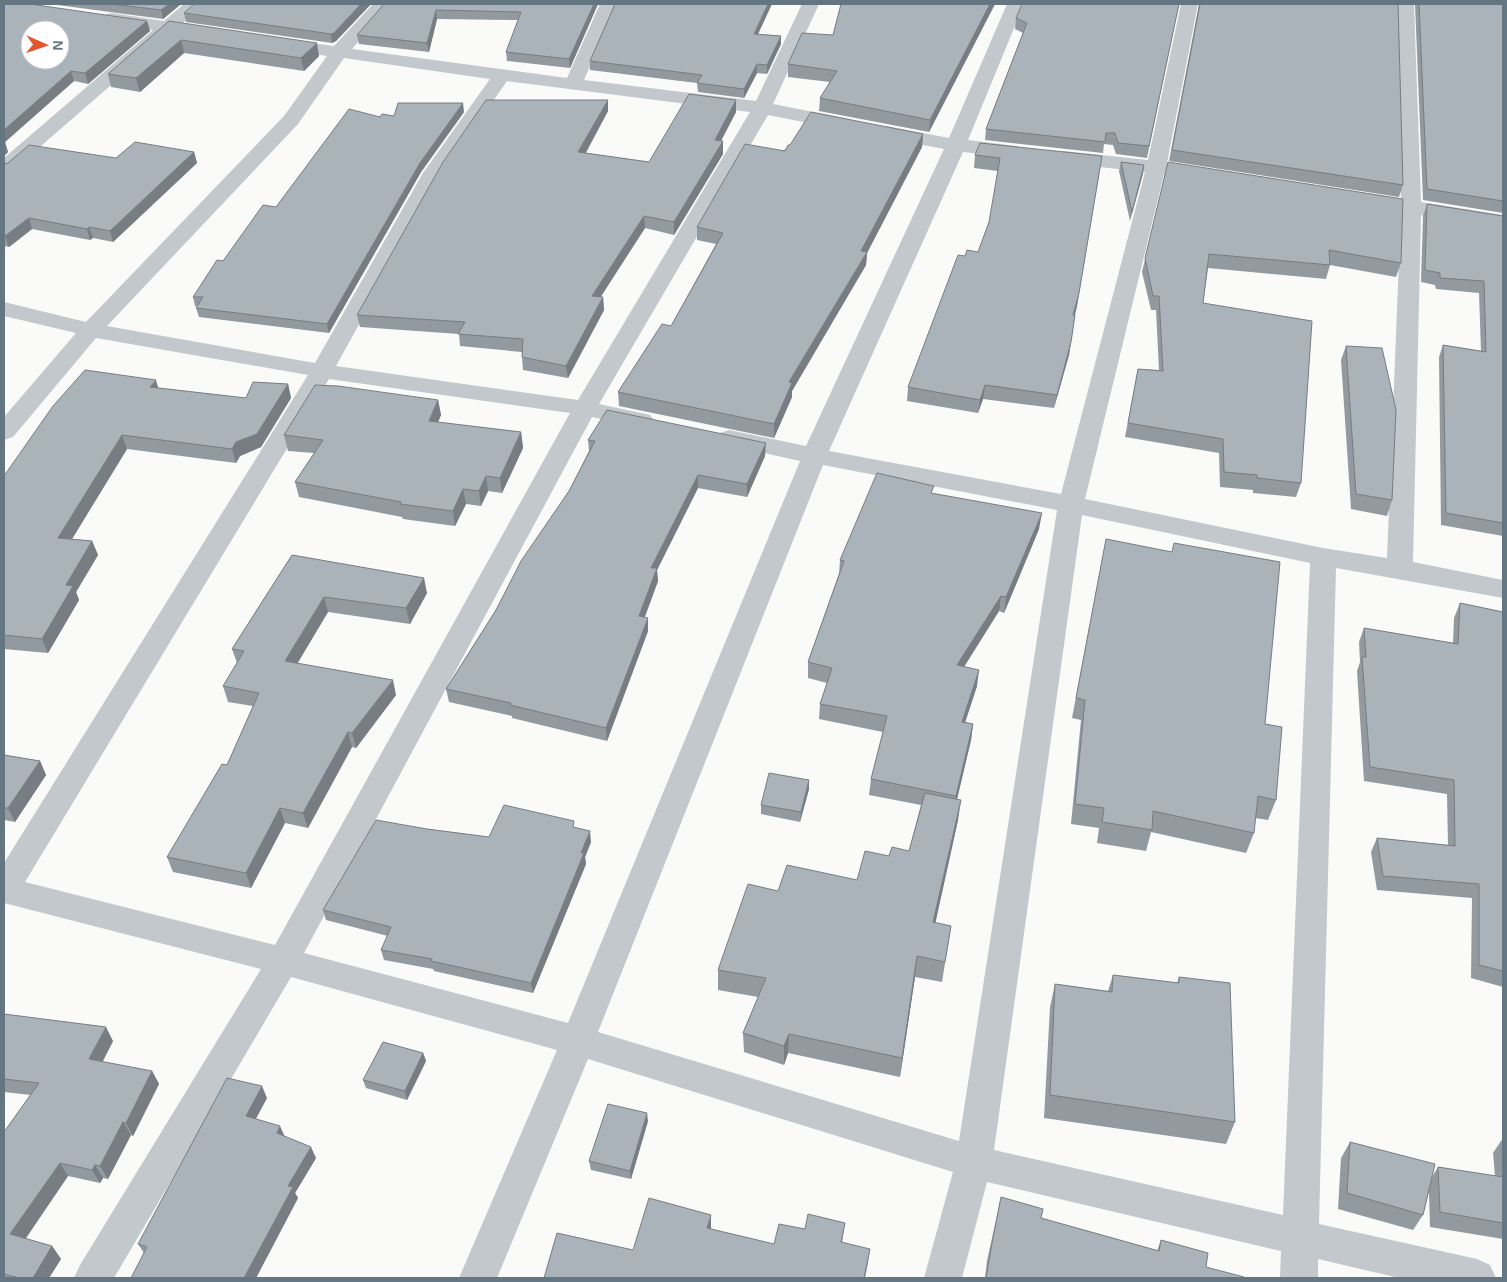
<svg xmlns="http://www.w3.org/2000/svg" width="1507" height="1282" font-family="Helvetica,sans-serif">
  <rect width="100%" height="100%" fill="#fafaf8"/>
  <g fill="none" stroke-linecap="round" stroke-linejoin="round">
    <!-- minor -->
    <path fill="#c3c8cc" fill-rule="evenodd" d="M184 4H202L182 24 206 28 209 32 206 36 200 37 171 33 11 172 4 174V158L153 30 106 22 103 18 106 14 112 13 164 21Z
      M373 4H391L352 49 567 78 600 4H617L584 80 756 101 802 4H819L773 104 844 118 851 120 854 124 851 128 844 130 768 115 599 404 650 415 654 420 650 425 642 428 592 417 304 953 568 1023 800 461 720 443 717 438 720 433 729 430 806 446 944 149 886 138 879 136 876 132 879 128 886 126 949 138 1007 4H1024L968 140 1016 146 1023 148 1026 152 1023 156 1016 158 963 152 829 451 1061 494 1145 172 1064 163 1057 161 1054 157 1057 153 1064 151 1148 160 1181 4H1198L1167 163 1209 170 1212 174 1209 178 1202 180 1164 174 1085 499 1323 548 1387 558 1401 211 1359 204 1356 200 1359 196 1366 194 1401 199 1397 4H1414L1421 202 1503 215V227L1421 215 1413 562 1503 580V598L1336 568 1319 1224 1477 1259 1490 1265 1496 1278H1399L1318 1259V1278H1280L1281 1251 987 1182 962 1278H924L953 1172 588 1059 497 1278H459L557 1050 291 977 114 1278H74L80 1265 261 969 4 903V863L308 375 96 338 13 437 4 440V417L76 333 4 316V302L86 322 284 116 327 56 274 48 271 44 274 40 280 39 334 46ZM344 58 490 79 423 173 315 363 107 326 298 124ZM507 81 750 112 578 400 336 366 443 173ZM329 379 570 413 275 945 25 882ZM823 465 1057 510 959 1141 598 1032ZM1082 515 1310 563 1283 1215 994 1150Z"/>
  </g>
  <!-- wall -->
  <path fill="#929a9f" d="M4 4 147 21 150 31 88 84 74 81 5 142 8 152 4 156Z
    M50 4H181L163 19Z
    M371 4 336 41 332 43 186 22 184 13Z
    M384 4H598L570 68 507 61 506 52 518 20 437 19 429 52 359 44 357 35Z
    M841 4H995L929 132 819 111 820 98 830 82 788 77V64L833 35Z
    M1179 4 1147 158 1116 154 1113 145 1104 144 1103 153 985 140 986 129 1023 33 1015 29 1016 18Z
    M1199 4H1398L1403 185 1399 197 1169 161Z
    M1415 4H1503V213L1423 200Z
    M169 21 319 56 304 71 184 53 140 92 111 87 108 74Z
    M758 34 781 36V44L767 74 757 73 744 98 698 92 697 83 590 70V61Z
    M608 100V111L586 153 649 162 736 112 721 141H723V154L674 235 645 228 600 297H603L604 310 568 378 523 370 522 357V352L460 346 459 334 360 327 357 315Z
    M464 112 421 172 329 333 199 317 196 308 198 306H195L193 297 223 261 276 207 380 117Z
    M923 134 922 147 867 253 866 265 792 391V397L774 438 619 406 618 392 671 326 716 244 697 240V227L790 145Z
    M194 152 197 163 113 242 93 238 90 240 32 229 9 247 4 246V164L116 158Z
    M975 155 1102 156 1077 306 1075 315 1069 355 1054 408 983 399 978 413 907 401 908 387 965 256 978 252 989 222 998 171 974 168Z
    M1121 162 1144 165 1130 221 1119 171Z
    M1168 162 1401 263 1396 277 1330 265 1326 279 1208 268 1203 303 1301 483 1296 497 1253 493V490L1220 487 1219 453 1125 437 1138 369 1159 370 1156 310H1151L1142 272Z
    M1427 204 1503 216V536L1441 525 1439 357 1443 345 1481 351 1479 293 1436 289 1435 285 1421 282 1423 216Z
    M1346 346 1392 500 1387 516 1351 509 1341 360Z
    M288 384 291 398 261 447 240 456 236 463 127 449 72 539 92 541 98 555 76 592 79 600 48 653 4 649V476L158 388 246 398Z
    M438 400 441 415 438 422 521 432 523 448 502 493 488 491 481 506 466 504 455 526 403 519 402 517 299 497 295 482 314 453 288 451 284 435Z
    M588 440 765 456 747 497 698 488 657 570 658 581 645 617 648 631 607 741 512 718V716L449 702 446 689 496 610 569 491 589 451Z
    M933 493 1039 529 1004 613 999 611 964 667 977 686 965 722 973 724 971 740 957 799 958 820 935 923 951 926 942 982 915 977 900 1077 788 1053 784 1065 744 1052 743 1033 758 997 718 990V970L778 891 857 880 889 856 909 851 921 805 869 795 871 779 883 732 819 719 820 704 827 683 808 678V662L839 574 840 560Z
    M292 555 427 593 410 624 328 612 297 663 396 695 356 748 352 747 308 828 285 823 251 888 173 872 167 857 227 765 253 706 228 702 223 686 237 663 232 649Z
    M1102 560 1265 724 1276 800 1268 820 1255 818 1254 833 1246 853 1151 832 1146 851 1097 843 1099 828 1071 824 1081 720 1072 718Z
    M1460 603 1503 612V987L1471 978 1472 898 1377 890 1371 852 1377 838 1448 845 1447 794 1364 781 1357 671 1360 662 1359 642 1364 628 1453 643 1454 618Z
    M4 755 40 761 46 775 15 822 4 820Z
    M809 780V789L800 822 761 814V805Z
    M575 828 591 842 585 857 586 864 533 993 434 971 433 969 384 960 381 950 388 936 326 920 323 910 427 829 489 837Z
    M1113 975 1177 983 1179 977 1235 1122 1226 1144 1044 1118 1050 1007 1055 984 1108 991Z
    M4 1014 113 1041 102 1062 152 1071 159 1084 133 1136 131 1135 108 1179 103 1178 100 1183 68 1176 25 1239 52 1246 61 1259 49 1278H4V1132L31 1095 4 1092Z
    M423 1053 426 1061 407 1100 366 1088 363 1080Z
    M267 1098 256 1119 284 1136 316 1158 295 1193 298 1198 256 1278H131L144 1253 138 1244Z
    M648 1121 631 1179 591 1170 589 1161Z
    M1503 1138V1239L1430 1227 1429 1191 1423 1215 1413 1230 1338 1209 1341 1158 1350 1142 1432 1177 1438 1167 1495 1176 1493 1153Z
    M1001 1197 1041 1218 1157 1251 1161 1240 1206 1267 1244 1278H985L987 1261Z"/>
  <!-- shaded-wall -->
  <path fill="#777d82" d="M169 4H181L163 19 161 10Z
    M361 4H371L336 41 332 43 331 34Z
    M594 4H598L570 68 569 59Z
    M768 4H772L754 43V34Z
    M990 4H995L929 132 930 120Z
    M436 10 437 19 429 52 427 43Z
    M147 21 150 31 88 84 85 73Z
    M781 36V44L767 74V65Z
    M181 40 184 53 140 92 136 78Z
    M317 43 319 56 304 71 301 58Z
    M757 64V73L744 98V89Z
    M71 71 74 81 5 142 8 152 4 156V130Z
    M608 100V111L579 164 578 152Z
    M736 100V112L715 152V140Z
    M463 103 464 112 421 172 329 333 327 324 420 163Z
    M923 134 922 147 867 253 866 265 792 391V397L774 438V424L789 382 861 251Z
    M723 141V154L674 235V222Z
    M194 152 197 163 113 242 110 231Z
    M1144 165 1143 174 1130 221 1132 212Z
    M644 216 645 228 593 309 592 296Z
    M29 218 32 229 9 247 5 236Z
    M89 227 93 238 90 240 87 229Z
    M1079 293 1077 306 1071 328 1073 315Z
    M603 297 604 310 568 378 566 366Z
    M1071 342 1069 355 1054 408 1057 395Z
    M156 380 160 394 150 387Z
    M288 384 291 398 261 447 240 456 236 463 232 449 236 442Z
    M985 385 983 399 978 413 980 400Z
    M438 400 441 415 432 436 429 421Z
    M521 432 523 448 502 493 500 478Z
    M122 435 127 449 64 552 58 538Z
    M766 443 765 456 747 497V484Z
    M698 475V488L657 570 658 581 640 629 639 616 651 568Z
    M486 476 488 491 481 506 479 491Z
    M463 489 466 504 455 526 453 511Z
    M1042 513 1039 529 1004 613 1006 597Z
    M92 541 98 555 76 592 79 600 48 653 42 639 66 585Z
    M424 578 427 593 410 624 406 608Z
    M1001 596 999 611 955 681 957 665Z
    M324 597 328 612 290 676 285 661Z
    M648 618V631L607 741 606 728Z
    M979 670 977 686 960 738 962 722Z
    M393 680 396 695 356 748 352 733Z
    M973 724 971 740 954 812 956 796Z
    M348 732 352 747 308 828 303 813Z
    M40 761 46 775 15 822 8 808Z
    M809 780V789L800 822 801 812Z
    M961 800 958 820 931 943 933 922Z
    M280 808 285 823 251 888 246 873Z
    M590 831 591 842 585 857 586 864 533 993 531 983Z
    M917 956 915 977 900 1077 902 1058Z
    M106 1027 113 1041 97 1073 89 1059Z
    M789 1034 788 1053 784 1065V1046Z
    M423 1053 426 1061 407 1100 405 1091Z
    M152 1071 159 1084 133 1136 126 1123Z
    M262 1086 267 1098 251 1127 246 1116Z
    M647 1113 648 1121 631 1179 630 1171Z
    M123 1122 131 1135 108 1179 100 1166Z
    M280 1126 285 1137 277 1133Z
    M311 1147 316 1158 295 1193 298 1198 256 1278H244L288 1186Z
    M60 1163 68 1176 20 1247 10 1234Z
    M95 1165 103 1178 100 1183 92 1170Z
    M711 1215V1228L708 1241 707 1228Z
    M845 1223 843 1236 840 1255 841 1242Z
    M52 1246 61 1259 49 1278H33Z
    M870 1249 868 1262 865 1278H864Z"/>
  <!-- building -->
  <path fill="#aab3b9" stroke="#777d82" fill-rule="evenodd" d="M4 4H30L147 21 85 73 71 71 4 130ZM30 30H60V60H30Z
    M112 4H169L161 10Z
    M194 4H361L334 33 331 34 184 13Z
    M384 4H594L569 59 506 52 521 12 436 10 427 43 357 35Z
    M615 4H768L754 34 781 36 767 65 757 64 744 89 697 83 702 75 590 61Z
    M841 4H990L930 120 820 98 837 71 788 64 802 33 833 35Z
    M1022 4H1179L1149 146 1118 143 1115 133H1106L1105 142 986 129 1027 23 1016 18Z
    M1200 4H1398L1403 185 1172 150Z
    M1419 4H1503V201L1427 189Z
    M169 21 317 43 301 58 181 40 136 78 108 74Z
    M689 94 736 100 715 140 723 141 674 222 644 216 592 296 603 297 566 366 522 357 523 339 458 334 465 322 357 315 443 162 486 100H608L578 152 649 162Z
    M398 103H463L420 163 327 324 196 308 203 297H193L217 260 223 261 263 205 276 207 349 109 380 117 382 114 394 116Z
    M811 112 923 134 861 251 867 252 789 382 792 383 774 424 618 392 662 324 671 326 723 233 697 227 745 144 785 151 788 145H790Z
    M135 142 194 152 110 231 89 227 87 229 29 218 5 236H4V164L8 163 29 145 116 158Z
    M980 143 1102 156 1079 293 1073 315H1075L1071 342 1057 395 985 385 980 400 908 387 958 255 965 256 967 250 978 252 989 222 1000 158 975 155Z
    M1121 162 1144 165 1132 212Z
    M1168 162 1403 199 1401 263 1329 250 1330 265 1209 254 1203 303 1312 321 1301 483 1257 478V475L1224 472 1223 439 1128 423 1138 369 1163 371 1159 296H1153L1145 258Z
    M1427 204 1503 216V523L1446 513 1443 345 1486 352 1484 281 1440 278V273L1425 270Z
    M1346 346 1382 348 1396 410 1392 500 1356 494Z
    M85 370 156 380 150 387 246 398 253 382 288 384 257 434 236 442 232 449 122 435 58 538 92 541 66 585 73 586 42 639 4 635V476L53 406Z
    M315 385 338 386 438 400 429 421 521 432 500 478 486 476 479 491 463 489 453 511 400 504 401 502 295 482 323 440 284 435Z
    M607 410 766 443 747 484 698 475 651 568H657L639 616 648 618 606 728 510 705 511 703 446 689 496 610 521 561 569 491 595 441 588 440Z
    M877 473 934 486 931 493 1042 513 1006 597 1001 596 957 665 979 670 962 722 973 724 956 796 871 779 887 716 820 704 832 668 808 662 844 561 840 560Z
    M1106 539 1172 552 1174 543 1280 562 1265 724 1282 727 1276 800 1258 796 1254 833 1153 811 1152 830 1102 822 1104 808 1075 804 1085 700 1076 698Z
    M292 555 424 578 406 608 324 597 285 661 393 680 352 733 348 732 303 813 280 808 246 873 167 857 222 764 227 765 259 693 223 686 244 651 232 649Z
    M1460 603 1503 612V971L1479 965V884L1383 876 1377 838 1455 846 1454 780 1370 767 1362 657H1366L1364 628 1458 644Z
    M4 755 40 761 8 808H4Z
    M769 773 809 780 801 812 761 805Z
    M925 793 961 800 933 922 951 926 945 962 917 956 902 1058 789 1034 784 1046 743 1033 766 978 718 970 748 884 778 891 787 865 857 880 865 851 889 856 892 847 909 851Z
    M504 805 574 821 573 827 590 831 581 853H584L531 983 431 961 432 959 381 950 391 927 323 910 376 820 427 829 489 837Z
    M1113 975 1179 983V977L1230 983 1235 1122 1050 1095 1055 984 1112 992Z
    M4 1014 106 1027 89 1059 152 1071 126 1123 123 1122 100 1166 95 1165 92 1170 60 1163 10 1234 52 1246 33 1278H19L4 1274V1132L39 1083 4 1079Z
    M383 1042 423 1053 405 1091 363 1080Z
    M227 1078 262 1086 246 1116 280 1126 277 1133 311 1147 288 1186 293 1187 244 1278H131L147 1247 138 1244Z
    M608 1104 647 1113 630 1171 589 1161Z
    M1350 1142 1435 1164 1423 1215 1347 1193Z
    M1438 1167 1503 1177V1223L1440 1212Z
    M1001 1197 1043 1209 1041 1218 1159 1251 1161 1240 1208 1253 1206 1267 1244 1277V1278H986L992 1243Z
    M649 1198 711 1215 707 1228 774 1244 779 1224 805 1229 808 1214 845 1223 841 1242 870 1249 864 1278H544L557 1233 633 1250Z"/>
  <!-- border -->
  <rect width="1507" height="1282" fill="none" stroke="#657683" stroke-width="10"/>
  <!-- north arrow -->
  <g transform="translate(45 45) rotate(92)"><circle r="24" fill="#ffffff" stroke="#c1c8cd"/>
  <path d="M0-4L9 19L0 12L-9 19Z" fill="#e4572e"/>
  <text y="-8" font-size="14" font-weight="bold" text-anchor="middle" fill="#657683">N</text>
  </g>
</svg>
